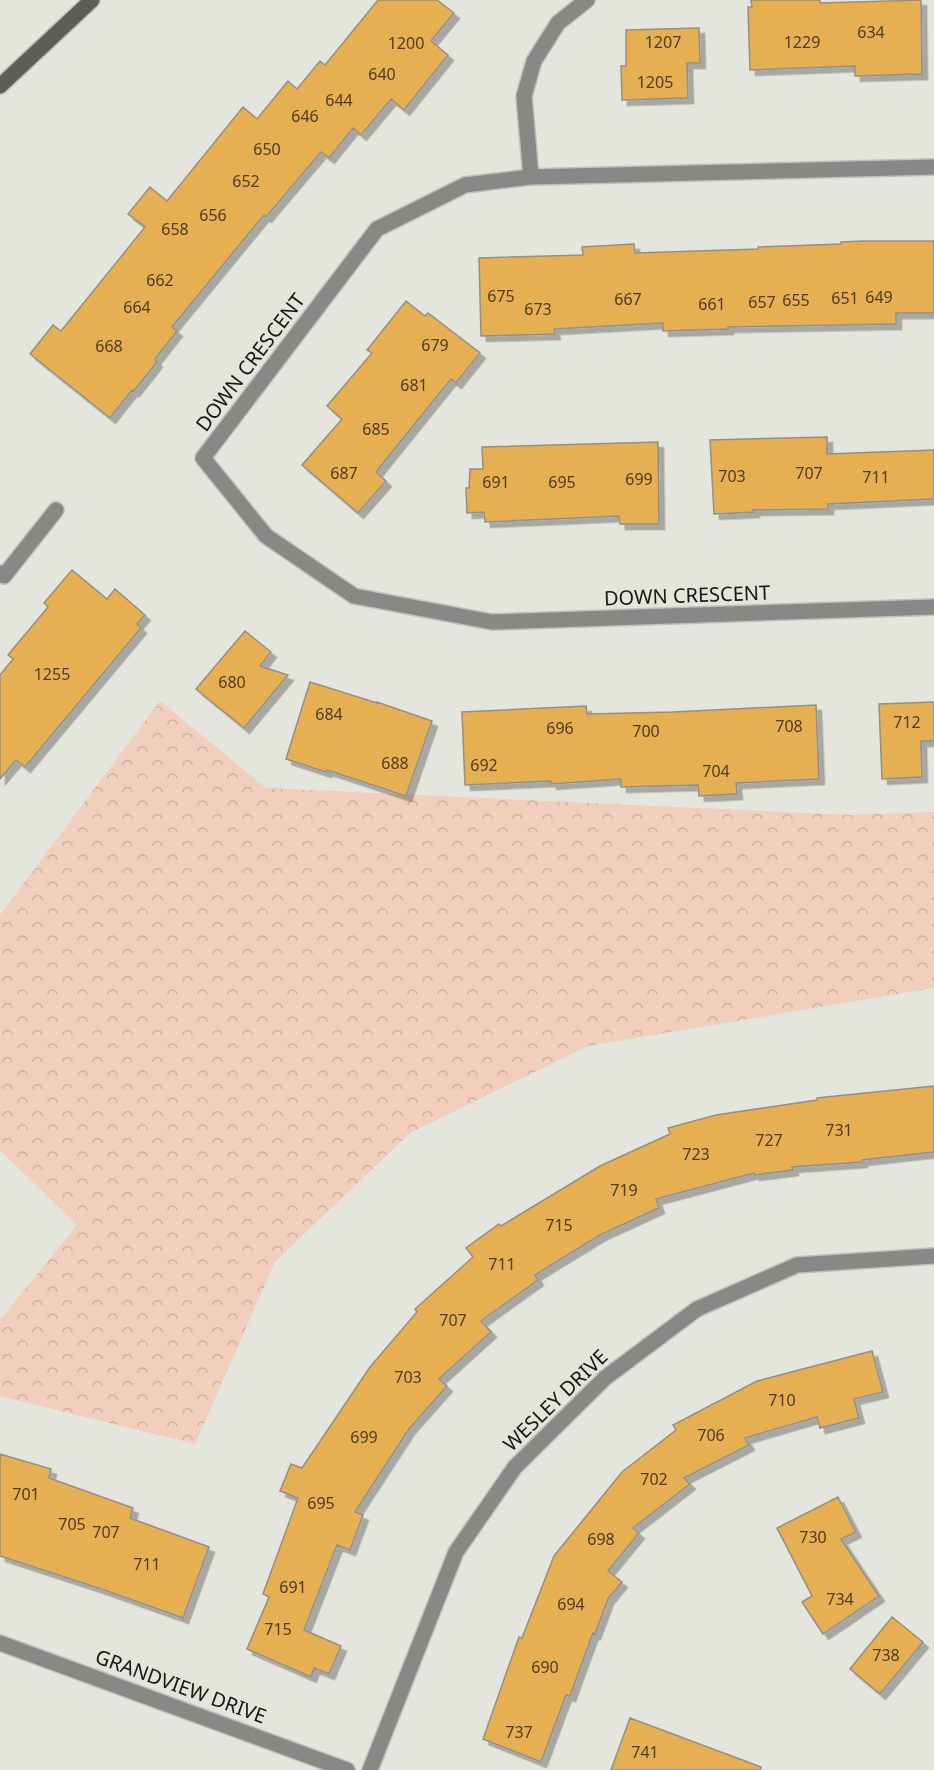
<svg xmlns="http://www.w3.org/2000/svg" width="934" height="1770" font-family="'Noto Sans',sans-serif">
  <defs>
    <pattern id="forest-crowns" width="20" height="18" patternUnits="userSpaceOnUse" patternTransform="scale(1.5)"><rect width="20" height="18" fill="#f2cebc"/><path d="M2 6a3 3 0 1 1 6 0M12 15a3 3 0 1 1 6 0" fill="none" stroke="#cfb0a1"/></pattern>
    <filter id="shadow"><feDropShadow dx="5.5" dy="5.5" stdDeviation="0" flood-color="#0004"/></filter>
  </defs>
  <rect width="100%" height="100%" fill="#e4e5dd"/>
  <!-- forest -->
  <path fill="url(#forest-crowns)" d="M160 701 266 788 850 815 934 812V988L588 1046 410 1133 275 1262 195 1444 0 1396V1320L77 1225 0 1150V915Z"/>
  <!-- building -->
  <path fill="#e6af51" stroke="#938f89" stroke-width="1.5" filter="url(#shadow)" d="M378 0H437L454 13 431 41 448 55 404 110 391 99 361 135 353 128 329 158 321 152 266 217 264 215 172 327 177 331 155 359 157 362 134 391 132 390 110 418 30 354 53 325 61 331 145 227 128 214 150 187 167 201 243 107 257 119 288 81 297 89 320 61 325 65Z
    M751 0H820V3L921 0 922 74 855 76V66L750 70 748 7H752Z
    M699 28 700 63H687L688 98 622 100 621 66H626V30Z
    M863 241H934V313H896V324L728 327V329L663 331V323L554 329 555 334 481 336 479 258 583 255 582 247 634 244 635 253 758 249V247L841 244V242Z
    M406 301 425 316 428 313 480 353 456 383 451 379 376 472 386 481 358 513 302 465 342 419 327 406 372 353 367 350Z
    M827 437V454L934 450V499L828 504V509L753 510 754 512 714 514 710 440Z
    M658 442 659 524H620L619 516 485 522 484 512 467 513 466 488H469L470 469H483L482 447Z
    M72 570 107 599 115 589 145 615 137 624 141 628 25 767 16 760 0 779V675L13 659 8 655 48 607 44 603Z
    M245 631 271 652 260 666 288 675 244 728 196 689Z
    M310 682 377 703V702L432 721 406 796 327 770 326 772 286 759Z
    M934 702V741H921L922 777 882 779 879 704Z
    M816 705 819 779 736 783 737 794 699 796 698 785 621 787V779L551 784V781L465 785 462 712 586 706 587 714 673 712Z
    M934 1086V1152L862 1160V1162L792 1167 793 1170 754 1175V1173L656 1199 659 1208 600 1235 535 1275 538 1280 481 1321 491 1332 439 1379 447 1386 409 1429 355 1512 363 1515 350 1550 337 1545 304 1630 341 1646 329 1674 314 1668 311 1677 247 1649 269 1597 263 1594 298 1498 280 1491 291 1464 302 1468 370 1367 417 1312 415 1309 473 1257 466 1248 499 1224 501 1226 600 1166 670 1134 668 1128 716 1115 817 1100V1098Z
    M872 1351 883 1392 854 1399 859 1418 820 1428 817 1417 745 1438 749 1445 684 1478 690 1484 633 1528 639 1533 608 1571 622 1582 608 1599 595 1634 593 1633 570 1696 566 1695 541 1762 483 1739 519 1637 522 1638 554 1556 622 1472 676 1430 673 1425 757 1381Z
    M0 1454 51 1469 49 1478 133 1508 130 1518 209 1547 183 1618 104 1590 0 1556Z
    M838 1497 856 1532 841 1539 879 1596 823 1634 802 1602 812 1596 777 1528Z
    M892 1617 923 1642 880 1694 850 1669Z
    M630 1718 761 1767 760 1770H611Z"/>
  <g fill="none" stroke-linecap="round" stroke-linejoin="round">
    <!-- lane casing -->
    <g stroke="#bfc0b9" stroke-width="18">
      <path id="lane" d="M0 573 4 576 56 510"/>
    </g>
    <!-- street casing -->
    <g stroke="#bfc0b9" stroke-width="18">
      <path id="street" d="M934 167 531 177 465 185 377 229 203 458 266 536 354 596 492 622 934 607
        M531 177 524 96 534 61 558 23 587 0
        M0 1643 347 1770
        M370 1770 456 1552 515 1467 605 1378 697 1309 797 1265 934 1256"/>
    </g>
    <!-- secondary casing -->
    <g stroke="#bfc0b9" stroke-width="18">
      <path id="secondary" d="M0 86 92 0"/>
    </g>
    <!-- lane -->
    <use href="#lane" stroke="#878986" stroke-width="15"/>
    <!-- street -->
    <use href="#street" stroke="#878986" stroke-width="15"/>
    <!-- secondary -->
    <use href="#secondary" stroke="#5b5e5a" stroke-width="15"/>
  </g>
  <g text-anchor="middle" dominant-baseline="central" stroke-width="5" stroke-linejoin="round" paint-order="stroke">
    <!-- number labels -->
    <g font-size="16" fill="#4b3d23">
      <text x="871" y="32">634</text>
      <text x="663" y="42">1207</text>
      <text x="802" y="42">1229</text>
      <text x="406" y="43">1200</text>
      <text x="382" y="74">640</text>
      <text x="655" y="82">1205</text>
      <text x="339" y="100">644</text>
      <text x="305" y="116">646</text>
      <text x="267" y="149">650</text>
      <text x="246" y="181">652</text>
      <text x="213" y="215">656</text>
      <text x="175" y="229">658</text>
      <text x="160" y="280">662</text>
      <text x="501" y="296">675</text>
      <text x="879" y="297">649</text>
      <text x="845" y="298">651</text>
      <text x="628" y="299">667</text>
      <text x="796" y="300">655</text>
      <text x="762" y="302">657</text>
      <text x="712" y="304">661</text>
      <text x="137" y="307">664</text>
      <text x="538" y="309">673</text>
      <text x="435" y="345">679</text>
      <text x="109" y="346">668</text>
      <text x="414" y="385">681</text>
      <text x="376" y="429">685</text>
      <text x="344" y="473">687</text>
      <text x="809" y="473">707</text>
      <text x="732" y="476">703</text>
      <text x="876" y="477">711</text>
      <text x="639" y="479">699</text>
      <text x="496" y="482">691</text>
      <text x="562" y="482">695</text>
      <text x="52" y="674">1255</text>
      <text x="232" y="682">680</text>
      <text x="329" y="714">684</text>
      <text x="907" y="722">712</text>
      <text x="789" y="726">708</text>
      <text x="560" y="728">696</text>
      <text x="646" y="731">700</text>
      <text x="395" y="763">688</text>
      <text x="484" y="765">692</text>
      <text x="716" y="771">704</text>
      <text x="839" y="1130">731</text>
      <text x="769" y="1140">727</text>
      <text x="696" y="1154">723</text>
      <text x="624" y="1190">719</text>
      <text x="559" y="1225">715</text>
      <text x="502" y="1264">711</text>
      <text x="453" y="1320">707</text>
      <text x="408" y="1377">703</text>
      <text x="782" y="1400">710</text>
      <text x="711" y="1435">706</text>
      <text x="364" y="1437">699</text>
      <text x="654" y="1479">702</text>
      <text x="26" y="1494">701</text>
      <text x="321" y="1503">695</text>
      <text x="72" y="1524">705</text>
      <text x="106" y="1532">707</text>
      <text x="813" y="1537">730</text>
      <text x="601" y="1539">698</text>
      <text x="147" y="1564">711</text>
      <text x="293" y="1587">691</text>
      <text x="840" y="1599">734</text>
      <text x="571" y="1604">694</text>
      <text x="278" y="1629">715</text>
      <text x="886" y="1655">738</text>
      <text x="545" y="1667">690</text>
      <text x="519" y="1732">737</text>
      <text x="645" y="1752">741</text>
    </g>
    <!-- street labels -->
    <g font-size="20" fill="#171714" stroke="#e4e5dd">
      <text transform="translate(250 362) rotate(-53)">DOWN CRESCENT</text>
      <text transform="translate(687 595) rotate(-2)">DOWN CRESCENT</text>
      <text transform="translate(555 1400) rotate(-44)">WESLEY DRIVE</text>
      <text transform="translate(181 1686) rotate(20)">GRANDVIEW DRIVE</text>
    </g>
  </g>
</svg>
